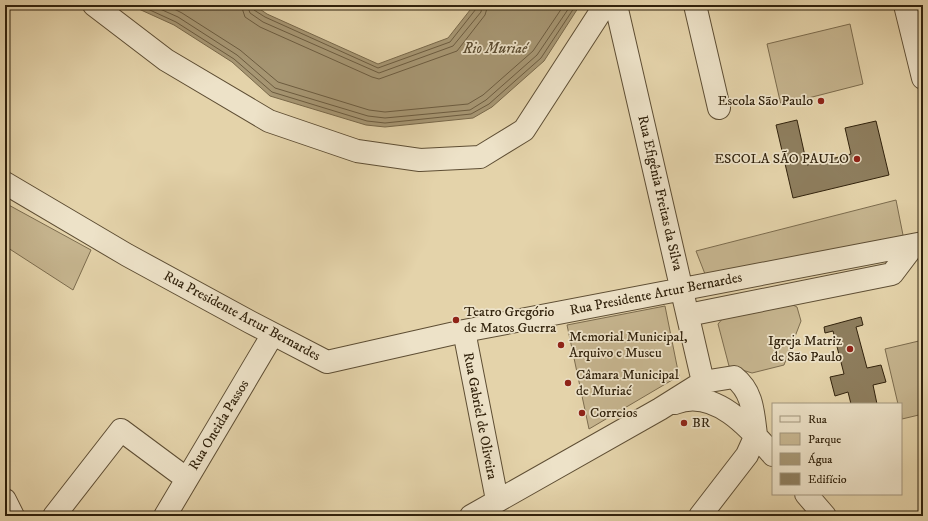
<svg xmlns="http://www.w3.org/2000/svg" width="928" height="521" font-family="'IM FELL DW Pica',serif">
  <rect width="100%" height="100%" fill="#e4d3aa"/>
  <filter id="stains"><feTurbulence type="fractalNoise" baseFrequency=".005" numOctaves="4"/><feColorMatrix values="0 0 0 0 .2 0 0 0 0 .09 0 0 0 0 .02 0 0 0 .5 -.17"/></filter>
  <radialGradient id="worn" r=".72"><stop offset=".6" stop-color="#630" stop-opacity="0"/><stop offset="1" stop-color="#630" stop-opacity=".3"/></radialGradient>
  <!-- green -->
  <path fill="#c6b58f" stroke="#7c6c4e" d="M850 24 863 84 781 105 767 44Z
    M896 200 904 240 705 274 696 251Z
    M5 203 91 250 73 290 5 246Z
    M789 303 797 307 801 321 784 365 752 373 729 366 718 324 724 317Z
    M665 306 679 376 589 429 567 325Z
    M923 340V414L902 419 901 404H898L885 349Z"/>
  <!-- water -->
  <path fill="#a79774" stroke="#78684a" d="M130 5H254L267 14 378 64 448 38 474 5H580L544 61 492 107 473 118 385 127 366 125 270 96 232 62 174 25Z"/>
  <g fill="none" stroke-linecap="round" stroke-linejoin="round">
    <!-- shore -->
    <path stroke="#6c5c40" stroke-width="1" d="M139 5 176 22 234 59 272 92 367 121 385 123 471 114 489 104 541 58 576 5
      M151 5 178 17 237 55 275 88 368 116 385 118 470 110 486 100 537 55 571 5
      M166 5 182 13 240 50 278 82 369 110 385 112 468 104 483 95 533 51 564 5
      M241 5 245 17 260 27 372 77 379 79 457 51 485 15 488 5
      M247 5 250 13 263 22 379 73 453 46 481 12 482 5
      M252 5 254 10 265 17 378 68 450 42 476 9 477 5"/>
  </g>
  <!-- building -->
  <path fill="#8e7e5e" stroke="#31220c" d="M797 120 807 165 851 154 845 128 876 121 889 175 793 198 776 125Z
    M861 317 863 325 856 327 867 368 881 365 886 382 873 385 877 404H851L848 392 835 396 830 377 844 374 833 331 825 333 824 327Z"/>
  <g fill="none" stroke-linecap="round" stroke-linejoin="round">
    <!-- minor casing -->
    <g stroke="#5e4e34" stroke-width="24">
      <path id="minor" d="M94 5 166 60 269 121 357 151 420 160 480 157 524 130 605 5
        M616 5 703 382
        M695 5 719 108
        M905 5 923 78
        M5 183 127 255 250 322 327 362 464 331 923 243
        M688 315 892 274 914 245
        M464 331 497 500
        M675 403C714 387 750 428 773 455
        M806 494 825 516
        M5 500 13 516
        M54 516 121 430 187 479
        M165 516 273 334
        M471 516 660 409 703 382 734 377C753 392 753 412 756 435
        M700 516 747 455 756 435"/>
    </g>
    <!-- minor -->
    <use href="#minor" stroke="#ede2c8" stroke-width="22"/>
  </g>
  <!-- markers -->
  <g fill="#8f2418" stroke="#ede2c8" stroke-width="1.5">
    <circle cx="821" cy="101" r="4"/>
    <circle cx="857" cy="159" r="4"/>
    <circle cx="456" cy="320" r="4"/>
    <circle cx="561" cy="345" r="4"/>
    <circle cx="850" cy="349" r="4"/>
    <circle cx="568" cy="383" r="4"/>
    <circle cx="582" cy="413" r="4"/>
    <circle cx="684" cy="423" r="4"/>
  </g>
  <g text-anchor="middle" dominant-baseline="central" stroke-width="3.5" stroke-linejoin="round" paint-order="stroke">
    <!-- poi labels -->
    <g font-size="14" fill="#31220c" stroke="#ede2c8" text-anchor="start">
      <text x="813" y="101" text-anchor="end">Escola São Paulo</text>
      <text x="849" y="159" text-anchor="end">ESCOLA SÃO PAULO</text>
      <text x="464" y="312">Teatro Gregório<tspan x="464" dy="16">de Matos Guerra</tspan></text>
      <text x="569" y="337">Memorial Municipal,<tspan x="569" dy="16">Arquivo e Museu</tspan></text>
      <text x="842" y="341" text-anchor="end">Igreja Matriz<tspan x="842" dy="16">de São Paulo</tspan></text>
      <text x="576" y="375">Câmara Municipal<tspan x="576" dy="16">de Muriaé</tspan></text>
      <text x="590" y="413">Correios</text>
      <text x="692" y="423">BR</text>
    </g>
    <!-- street labels -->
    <g font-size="14" fill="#31220c" stroke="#ede2c8">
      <text transform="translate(660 193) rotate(77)">Rua Efigênia Freitas da Silva</text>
      <text transform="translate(656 294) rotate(-11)">Rua Presidente Artur Bernardes</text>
      <text transform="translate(242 316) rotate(28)">Rua Presidente Artur Bernardes</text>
      <text transform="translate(480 416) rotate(79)">Rua Gabriel de Oliveira</text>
      <text transform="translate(219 425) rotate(-59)">Rua Oneida Passos</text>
    </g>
    <!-- water labels -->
    <g font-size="15" font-style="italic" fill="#5a4b30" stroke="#ede2c8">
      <text x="495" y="48">Rio Muriaé</text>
    </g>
  </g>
  <!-- margin -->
  <rect width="928" height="521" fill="none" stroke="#e4d3aa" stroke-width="20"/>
  <rect x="6" y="6" width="916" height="509" fill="none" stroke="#31220c" stroke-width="2"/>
  <rect x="10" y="10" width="908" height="501" fill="none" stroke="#31220c"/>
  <!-- legend -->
  <rect x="772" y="403" width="130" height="92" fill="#ede2c8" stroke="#a2957d"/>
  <rect x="780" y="416" width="20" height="6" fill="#ede2c8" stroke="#a2957d"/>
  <text x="808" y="423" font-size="12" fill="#31220c">Rua</text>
  <rect x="780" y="433" width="20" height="12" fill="#c6b58f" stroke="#a2957d"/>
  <text x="808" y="443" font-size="12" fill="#31220c">Parque</text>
  <rect x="780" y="453" width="20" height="12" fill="#a79774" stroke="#a2957d"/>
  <text x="808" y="463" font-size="12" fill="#31220c">Água</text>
  <rect x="780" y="473" width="20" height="12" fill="#8e7e5e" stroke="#a2957d"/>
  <text x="808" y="483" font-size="12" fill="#31220c">Edifício</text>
  <rect width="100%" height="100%" filter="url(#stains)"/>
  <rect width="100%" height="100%" fill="url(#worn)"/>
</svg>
